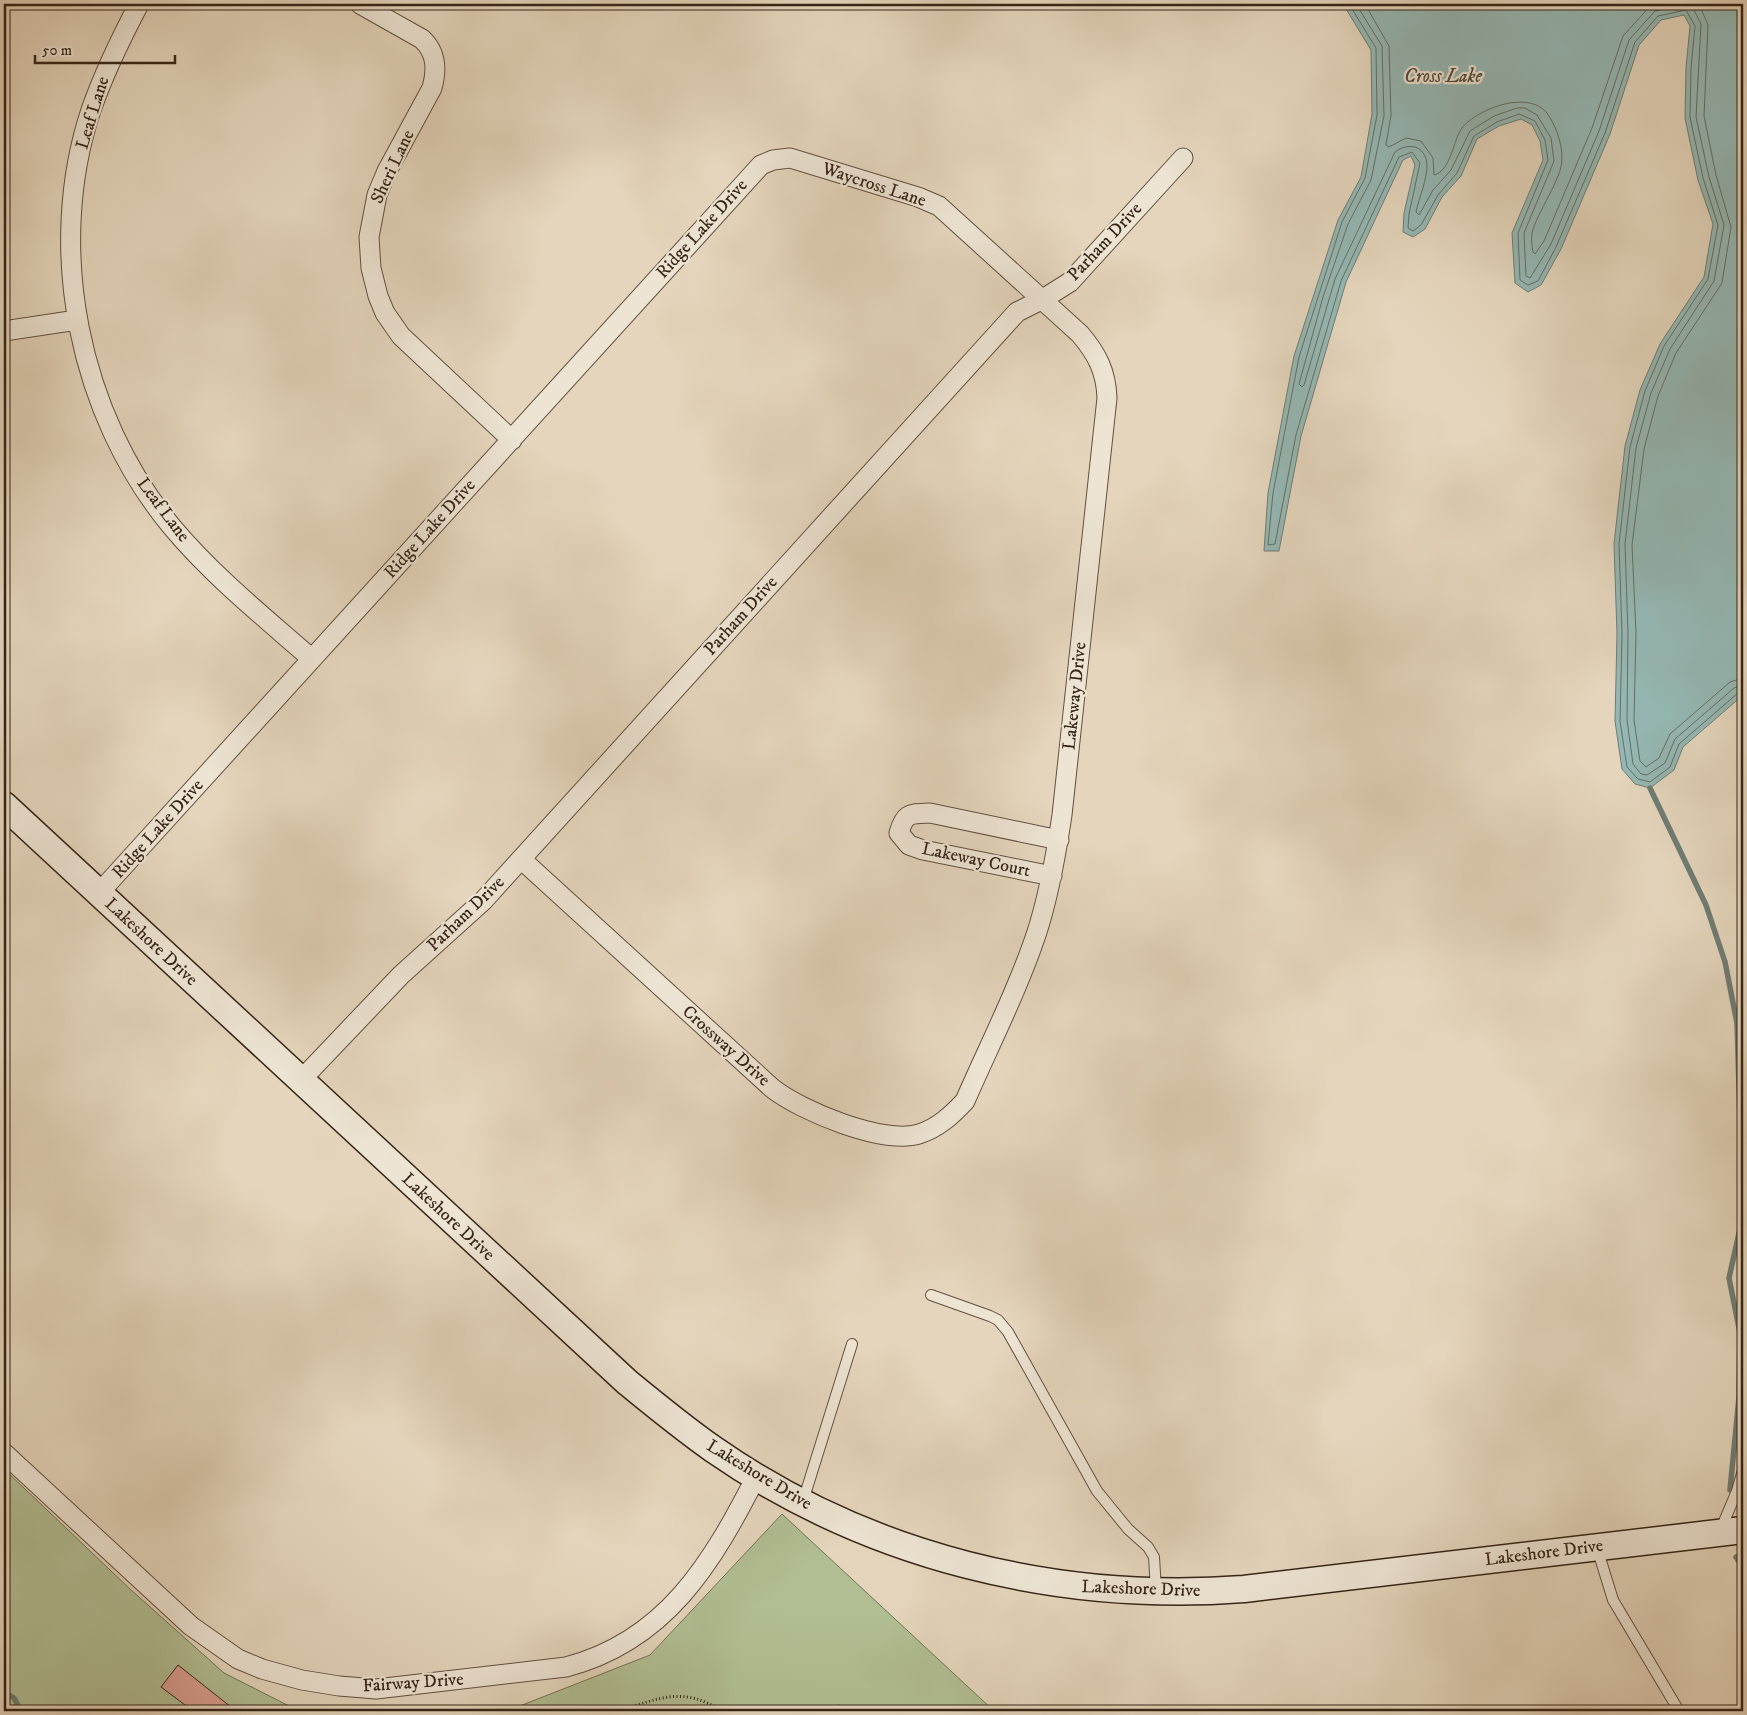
<svg xmlns="http://www.w3.org/2000/svg" width="1747" height="1715" font-family="'IM FELL DW Pica',serif">
  <rect width="100%" height="100%" fill="#e4d5bc"/>
  <filter id="stains"><feTurbulence type="fractalNoise" baseFrequency=".004" numOctaves="4"/><feColorMatrix values="0 0 0 0 .2 0 0 0 0 .09 0 0 0 0 .02 0 0 0 .5 -.17"/></filter>
  <radialGradient id="worn" r=".72"><stop offset=".6" stop-color="#630" stop-opacity="0"/><stop offset="1" stop-color="#630" stop-opacity=".3"/></radialGradient>
  <!-- green -->
  <path fill="#b1be93" stroke="#747255" d="M4 1469 130 1589 224 1673 299 1711H4Z
    M782 1514 994 1711H507L650 1655Z"/>
  <!-- water -->
  <path fill="#95b8b4" stroke="#6f7d75" d="M1343 4H1743V695L1683 747 1674 770 1650 788 1635 784 1622 769 1615 721 1617 634 1614 544 1625 446 1640 390 1660 344 1704 277 1713 224 1698 180 1685 118 1686 68 1690 26 1684 15 1661 20 1639 45 1610 134 1561 249 1541 285 1528 292 1515 283 1512 233 1543 160 1540 141 1532 125 1521 119 1499 126 1477 139 1461 176 1442 197 1425 229 1413 237 1403 232 1404 213 1415 165 1411 156 1403 160 1346 282 1301 436 1279 551H1264L1268 493 1294 356 1338 220 1361 177 1372 114 1371 50Z"/>
  <g fill="none" stroke-linecap="round" stroke-linejoin="round">
    <!-- shore -->
    <path stroke="#666e66" stroke-width="1" d="M1349 4 1376 48 1377 115 1365 178 1342 222 1299 357 1273 493 1268 545 1275 544 1296 435 1341 281 1399 157 1412 152 1420 163 1409 214 1408 228 1413 231 1421 225 1438 195 1457 173 1474 136 1497 122 1519 114 1535 121 1545 140 1548 160 1518 233 1520 280 1528 285 1538 281 1556 247 1605 133 1635 42 1658 16 1686 10 1695 26 1691 68 1690 117 1703 178 1718 225 1708 279 1664 346 1645 391 1630 447 1619 544 1622 634 1620 721 1627 767 1638 779 1650 782 1670 767 1679 744 1738 693 1743 692
      M1356 4 1382 46 1384 116 1371 180 1348 224 1323 297 1299 384 1302 387 1304 385 1335 279 1395 152C1408 142 1426 145 1427 165 1427 180 1419 198 1416 212L1419 215 1433 190 1451 170 1470 131 1494 116 1517 108H1525L1537 115 1551 138 1554 161 1524 233 1526 276 1530 278 1551 244 1599 131 1629 40 1655 11 1684 4 1693 8 1701 24 1696 117 1709 177 1724 225 1714 281 1670 349 1651 393 1636 448 1625 544 1628 633 1627 720 1633 764 1641 774 1647 775 1665 763 1675 739 1734 688 1743 685
      M1365 4 1389 46 1391 115 1386 145 1389 147 1406 138 1421 141 1433 158 1434 175C1451 171 1453 140 1462 128 1478 108 1532 88 1549 116 1557 129 1562 144 1562 159 1562 179 1537 212 1532 233 1531 239 1532 246 1533 252L1535 254 1544 241 1592 128 1623 36 1652 4
      M1699 4 1708 25 1704 116 1716 175 1731 227 1722 283 1676 353 1658 396 1644 449 1632 545 1636 633 1634 720 1640 761 1646 767 1659 758 1670 734 1730 682 1743 678"/>
    <!-- stream -->
    <path stroke="#6f7d75" stroke-width="5.5" d="M1650 788 1706 905 1725 962 1737 1023 1743 1215 1729 1278 1740 1333 1739 1397 1730 1490
      M1736 1557 1743 1568
      M4 1692 14 1698 21 1711"/>
  </g>
  <!-- building -->
  <path fill="#d99e91" stroke="#362517" d="M178 1665 236 1711H193L161 1687Z"/>
  <g fill="none" stroke-linecap="round" stroke-linejoin="round">
    <!-- lane casing -->
    <g stroke="#625140" stroke-width="12">
      <path id="lane" d="M931 1295 990 1316 998 1320 1008 1332 1097 1491 1128 1529 1148 1547 1154 1557 1156 1590
        M803 1501 852 1344
        M1720 1531 1737 1491 1743 1470
        M1597 1548 1613 1600 1679 1711"/>
    </g>
    <!-- street casing -->
    <g stroke="#625140" stroke-width="21">
      <path id="street" d="M139 4C121 38 104 73 91 110 45 249 79 415 172 527 213 576 264 617 312 659
        M360 4 422 39C437 53 437 70 432 88L387 171 377 195 369 237 371 268 378 296 385 313 401 336 512 440
        M4 331 77 320
        M1052 876 923 850 909 845 899 833C905 812 910 814 930 813L1059 840
        M99 893 761 165 773 160 790 158 918 197 939 206 1080 334C1097 354 1106 371 1107 398L1062 815C1056 855 1049 896 1036 935 1017 991 989 1046 965 1101 952 1115 938 1128 919 1134 883 1145 801 1111 772 1088L521 859
        M301 1080 401 975 483 901 1017 312 1043 299 1070 282 1183 158
        M4 1453 191 1626 238 1659 262 1669 302 1680 339 1686 376 1689 566 1667C666 1641 712 1563 756 1477"/>
    </g>
    <!-- secondary casing -->
    <g stroke="#362517" stroke-width="29">
      <path id="secondary" d="M4 805 627 1382C655 1405 683 1428 713 1449 868 1557 1057 1603 1244 1589L1743 1530"/>
    </g>
    <!-- path -->
    <path stroke="#362517" stroke-width="3" stroke-dasharray="1 2.5" stroke-linecap="butt" d="M619 1711C660 1698 683 1686 722 1711
      M815 1711 840 1706"/>
    <!-- lane -->
    <use href="#lane" stroke="#ede4d3" stroke-width="10"/>
    <!-- street -->
    <use href="#street" stroke="#ede4d3" stroke-width="19"/>
    <!-- secondary -->
    <use href="#secondary" stroke="#ede4d3" stroke-width="26"/>
  </g>
  <g text-anchor="middle" dominant-baseline="central" stroke-width="4.5" stroke-linejoin="round" paint-order="stroke">
    <!-- street labels -->
    <g font-size="18" fill="#362517" stroke="#ede4d3">
      <text transform="translate(93 113) rotate(-73)">Leaf Lane</text>
      <text transform="translate(393 167) rotate(-65)">Sheri Lane</text>
      <text transform="translate(874 185) rotate(18)">Waycross Lane</text>
      <text transform="translate(702 229) rotate(-48)">Ridge Lake Drive</text>
      <text transform="translate(1105 242) rotate(-47)">Parham Drive</text>
      <text transform="translate(163 510) rotate(53)">Leaf Lane</text>
      <text transform="translate(430 529) rotate(-48)">Ridge Lake Drive</text>
      <text transform="translate(741 616) rotate(-48)">Parham Drive</text>
      <text transform="translate(1075 696) rotate(-84)">Lakeway Drive</text>
      <text transform="translate(158 829) rotate(-48)">Ridge Lake Drive</text>
      <text transform="translate(976 860) rotate(12)">Lakeway Court</text>
      <text transform="translate(466 914) rotate(-44)">Parham Drive</text>
      <text transform="translate(151 942) rotate(43)">Lakeshore Drive</text>
      <text transform="translate(726 1046) rotate(42)">Crossway Drive</text>
      <text transform="translate(448 1217) rotate(43)">Lakeshore Drive</text>
      <text transform="translate(759 1475) rotate(31)">Lakeshore Drive</text>
      <text transform="translate(1544 1553) rotate(-7)">Lakeshore Drive</text>
      <text transform="translate(1141 1589) rotate(2)">Lakeshore Drive</text>
      <text transform="translate(413 1683) rotate(-4)">Fairway Drive</text>
    </g>
    <!-- water labels -->
    <g font-size="19" font-style="italic" fill="#4e4a3e" stroke="#ede4d3">
      <text x="1443" y="76">Cross Lake</text>
    </g>
  </g>
  <!-- margin -->
  <rect width="1747" height="1715" fill="none" stroke="#e4d5bc" stroke-width="20"/>
  <rect x="5" y="5" width="1737" height="1705" fill="none" stroke="#362517" stroke-width="2.5"/>
  <rect x="10" y="10" width="1727" height="1695" fill="none" stroke="#362517"/>
  <!-- scale -->
  <path d="M35 55v8h140v-8" fill="none" stroke="#362517" stroke-width="2.5"/>
  <text x="42" y="55" font-size="15" fill="#362517" stroke="#ede4d3" stroke-width="4" paint-order="stroke">50 m</text>
  <rect width="100%" height="100%" filter="url(#stains)"/>
  <rect width="100%" height="100%" fill="url(#worn)"/>
</svg>
